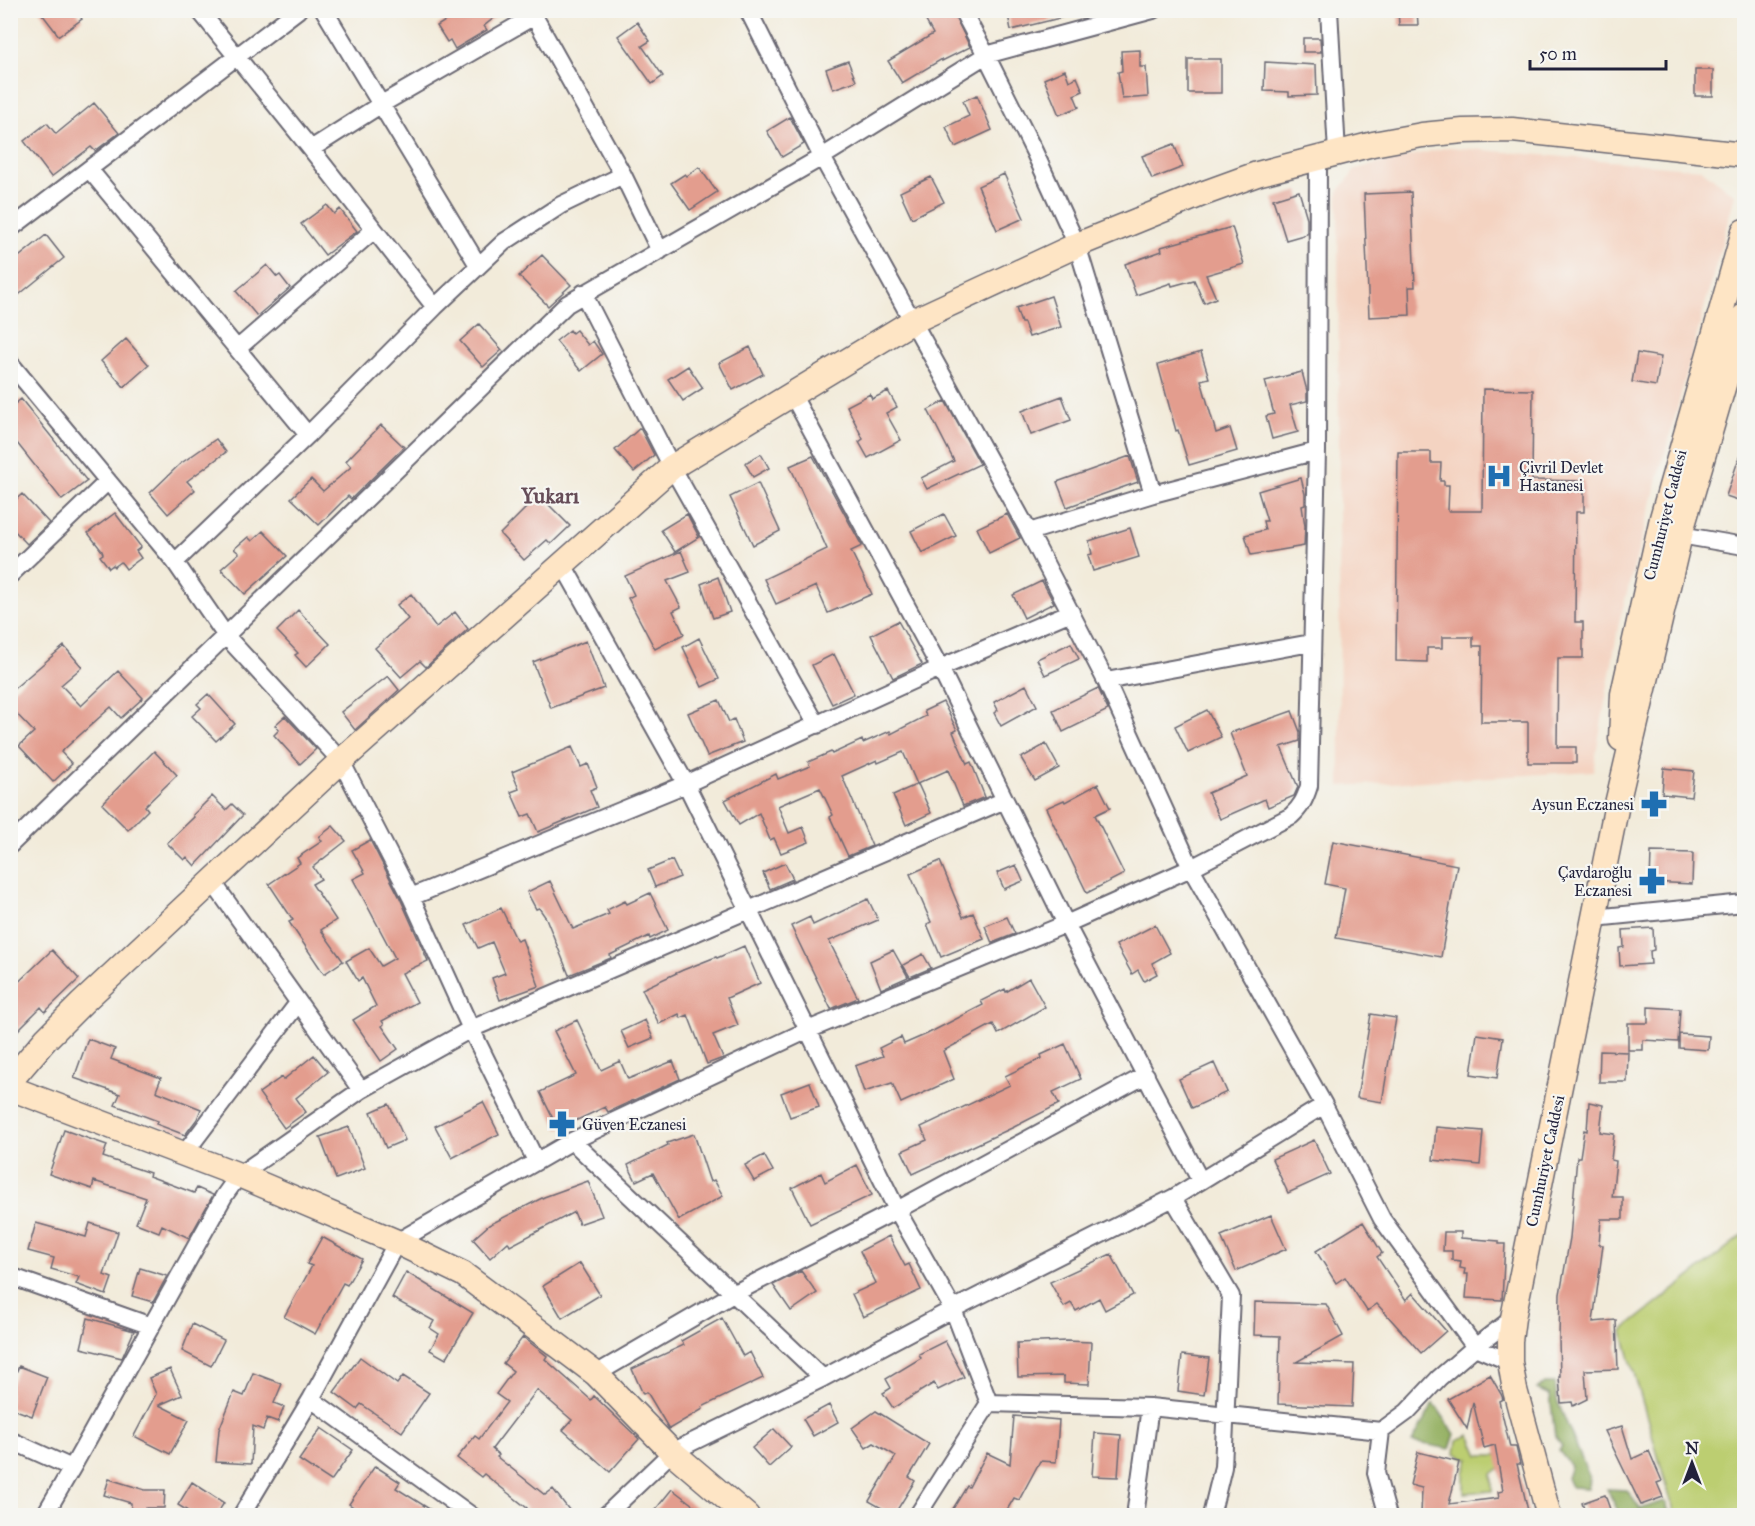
<svg xmlns="http://www.w3.org/2000/svg" width="1755" height="1526" font-family="'IM FELL Great Primer',serif">
  <rect width="100%" height="100%" fill="#f6f6f2"/>
  <filter id="ink" filterUnits="userSpaceOnUse"><feTurbulence type="fractalNoise" baseFrequency=".0167" numOctaves="2"/><feDisplacementMap in="SourceGraphic" scale="12" xChannelSelector="R" yChannelSelector="G"/><feConvolveMatrix kernelMatrix="1 2 1 2 8 2 1 2 1" color-interpolation-filters="sRGB"/></filter>
  <filter id="wash" filterUnits="userSpaceOnUse"><feTurbulence type="fractalNoise" baseFrequency=".008" numOctaves="4" result="noise"/><feDisplacementMap in="SourceGraphic" scale="24" xChannelSelector="R" yChannelSelector="G"/><feGaussianBlur stdDeviation="1.35" result="paint"/><feColorMatrix in="noise" values="0 0 0 0 0 0 0 0 0 0 0 0 0 0 0 0 0 1.4 0 .05"/><feComposite in="paint" operator="in"/></filter>
  <g filter="url(#wash)">
    <rect width="100%" height="100%" fill="#f2ebda"/>
    <!-- built -->
    <path fill="#f4d3c1" d="M1449 147 1701 169 1735 195 1619 622 1593 771 1340 786 1338 192 1356 169Z"/>
    <!-- green -->
    <path fill="#bcce71" stroke="#6f7856" stroke-width="1.5" d="M1744 1234V1515H1675L1622 1331Z
      M1470 1435 1479 1455H1498L1502 1466 1492 1474V1491L1464 1493V1473L1469 1459 1455 1453 1457 1440Z"/>
    <!-- forest -->
    <path fill="#95b163" stroke="#5c6a4f" stroke-width="1.5" d="M1544 1383H1555L1557 1400 1589 1476 1588 1488 1571 1487 1567 1478 1571 1466 1559 1451 1562 1446 1555 1437 1550 1395 1537 1389Z
      M1434 1403 1455 1434 1450 1449 1412 1442Z
      M1607 1489 1627 1490 1640 1509 1665 1501 1669 1512 1661 1515H1620Z"/>
    <g id="blocks">
      <!-- building -->
      <path fill="#e39d8e" d="M39 10H76L82 19 59 36Z
        M463 10H504L484 26 487 30 455 49 450 40 447 42 437 26Z
        M920 10H952L970 47 942 61V59L902 83 888 61 933 34Z
        M1007 10H1064V17L1011 30Z
        M1398 10H1417L1418 25H1399Z
        M637 22 650 41 642 46 663 76 652 84 618 36Z
        M1303 38H1320L1321 52H1303Z
        M1140 50V67H1146L1148 97 1122 99 1118 72 1122 71 1121 51Z
        M1188 59H1221V93H1188Z
        M848 61 856 81 833 89 826 69Z
        M1265 62 1316 65 1317 95 1289 96V92L1264 91Z
        M1065 70 1069 81 1077 77 1083 91 1074 95 1079 107 1059 115 1044 79Z
        M1695 70H1713V96H1695Z
        M977 95 992 130 955 147 946 127 969 116 963 101Z
        M94 103 119 133 95 151 91 147 51 177 24 141 47 123 56 134Z
        M790 117 804 144 782 157 767 131Z
        M1174 144 1183 167 1152 179 1142 156Z
        M699 167 717 192 690 210 671 183 685 174 687 176Z
        M1004 174 1024 218 997 230 978 186Z
        M931 177 944 202 912 218 900 192Z
        M1299 191 1307 218V234L1286 240 1273 199Z
        M1411 192 1415 287H1409L1410 315 1369 317 1364 194Z
        M327 205 334 214 340 209 357 231 325 255 301 224Z
        M1232 227 1244 264 1206 275 1216 298 1204 303 1194 280 1172 286 1171 283 1136 295 1125 264 1162 251 1161 247Z
        M46 235 64 258 10 302V264Z
        M542 255 571 285 548 306 519 276Z
        M267 265 277 277 280 275 290 288 257 316 236 291Z
        M1051 296 1061 327 1029 337 1024 323H1021L1016 308Z
        M479 324 502 350 483 367 460 341Z
        M570 330 572 333 576 330 588 345 593 341 602 354 581 371 556 341Z
        M126 339 149 365 124 387 101 361Z
        M750 347 763 374 733 390 719 363Z
        M1201 352 1209 378 1201 380 1216 433 1230 428 1237 451 1189 465 1178 430 1176 431 1158 365Z
        M1637 353 1661 357 1656 386 1632 382Z
        M688 366 703 388 683 401 668 379Z
        M1302 372 1307 391V401L1290 405 1298 432 1272 439 1266 416 1274 414 1265 381Z
        M1483 389 1533 390 1532 480 1584 481V512H1576L1575 622H1583V658H1558L1557 747H1576V763H1528V722H1481L1482 646H1473V637H1442V648H1427V662L1396 661 1398 452H1431V463H1441L1440 481H1444V485H1449L1448 511H1482Z
        M888 391 897 407 886 413 901 440 868 458 859 442 863 439 847 406 870 394 872 399Z
        M1062 396 1071 420 1031 435 1022 411Z
        M21 399 87 481 62 500 17 443 10 449V408Z
        M945 401 980 464 927 489 921 478 954 461 928 410Z
        M381 425 404 447 351 499 348 496 319 525 291 498 311 479 323 491 351 467 346 461Z
        M640 428 654 455 634 472 615 450Z
        M216 439 226 452 187 481 195 490 168 514 150 493 180 464Z
        M1742 449 1744 450V502L1726 496Z
        M761 454 769 468 753 477 745 463Z
        M813 456 862 546 851 551 872 594 828 613 816 586 776 604 764 579 827 549 790 466Z
        M1130 456 1138 482 1067 507 1057 482Z
        M1301 478 1305 494V505L1302 506 1305 526 1304 546 1251 555 1245 535 1265 530 1263 521H1267L1258 491Z
        M758 483 780 531 753 545 730 497Z
        M22 494 49 523 27 544 10 526V505Z
        M539 495 570 526 551 544 547 540 524 560 500 534Z
        M115 513 141 547 136 551 141 558 126 569 121 562 114 567 113 565 109 568 100 556 103 554 102 551 88 533Z
        M687 514 699 537 675 552 661 530Z
        M944 514 956 536 922 553 911 531Z
        M1007 514 1020 538 989 553 977 528Z
        M1130 528 1139 557 1093 571 1088 555 1092 554 1089 541Z
        M263 531 287 556 245 594 221 569 239 553 234 549 248 537 252 541Z
        M681 551 690 572 667 581 681 607 673 611 684 634 655 649 628 598 634 595 625 576Z
        M718 577 730 612 713 618 701 584Z
        M1042 581 1054 603 1024 618 1013 595Z
        M411 594 436 627 455 612 468 629 426 667 420 661 401 677 375 648 408 619 397 605Z
        M298 610 330 644 306 667 295 655 298 653 277 631Z
        M898 621 922 664 893 678 871 635Z
        M699 638 719 679 702 687 683 647Z
        M586 641 604 688 551 708 533 662Z
        M1071 643 1079 659 1045 675 1037 659Z
        M64 646 82 667 61 685 81 706 118 671 143 698 121 718 111 707 61 752 72 764 53 782 19 746 34 732 10 707V692Z
        M834 654 854 694 832 704 812 665Z
        M388 676 399 690 355 730 341 712Z
        M1026 685 1037 706 1001 726 994 713 998 710 994 702Z
        M1098 688 1108 710 1063 732 1053 710Z
        M208 694 235 724 216 741 192 716 201 708 197 704Z
        M719 700 729 722 734 719 743 742 707 756 688 713Z
        M943 702 957 730 953 732 967 764 971 762 985 797 963 806 948 770 917 784 903 752 878 763 877 760 842 776 872 846 848 856 830 817 833 815 820 788 778 806 789 833 803 827 809 842 781 853 774 838 770 840 759 813 739 825 725 800 776 774 778 779 810 766 808 762 831 752 832 754 862 740 863 743 890 731 891 734 926 716 924 711Z
        M1207 710 1221 737 1188 753 1175 726Z
        M1292 711 1300 732V741L1281 747 1298 787 1294 796 1268 807 1265 799 1220 819 1208 793 1247 776 1230 733Z
        M285 716 316 749 300 764 274 735 279 730 275 725Z
        M1046 744 1059 768 1035 781 1021 758Z
        M572 747 581 767 588 764 597 787 590 790 597 807 538 832 530 814 522 817 511 792 519 789 512 772Z
        M154 751 177 775 145 806 148 810 128 830 102 804Z
        M1664 768 1694 771 1691 797 1662 794Z
        M918 784 931 813 906 825 893 795Z
        M1098 784 1110 808 1095 815 1124 874 1087 893 1046 808 1064 800 1065 802Z
        M212 796 226 810 232 804 243 815 195 866 187 857 184 860 167 843 194 817 193 815Z
        M333 826 346 841 313 867 321 879 312 884 336 920 321 930 343 961 324 974 289 922 293 920 269 884 300 863 297 858 322 841 319 837Z
        M370 840 400 898 428 961 402 973 417 1002 382 1021 384 1024 382 1026 398 1049 381 1061 353 1020 376 1006 362 978 358 981 346 961 369 948 381 966 395 958 353 879 365 873 352 850Z
        M1333 841 1457 865 1441 957 1336 938 1345 888 1325 884Z
        M1651 852 1693 853 1692 884 1650 882Z
        M672 860 680 877 655 887 648 870Z
        M940 861 963 917 973 913 984 939 941 957 927 924 931 922 910 874Z
        M785 863 793 879 770 889 763 873Z
        M1016 865 1023 881 1004 889 997 873Z
        M550 881 573 929 609 914 607 910 625 901 627 904 650 893 668 930 650 939 649 936 610 955 611 958 569 975 546 918 539 908 536 909 527 892Z
        M868 899 878 920 829 941 858 998 831 1009 791 926 810 917 813 925Z
        M501 908 517 941 522 939 539 986 500 1000 492 978 505 973 492 942 478 948 466 925Z
        M1007 917 1015 934 992 943 985 926Z
        M1155 925 1170 953 1152 963 1157 974 1144 981 1138 970 1132 974 1116 945Z
        M1653 928 1654 950 1650 951 1651 964 1620 966 1619 948 1624 947 1623 930Z
        M744 946 760 983 727 998 738 1025 713 1035 723 1058 707 1064 688 1015 681 1018 679 1014 659 1024 642 989 683 970 716 957 717 958Z
        M52 950 79 979 45 1012 41 1007 10 1038V990Z
        M893 950 908 977 881 989 870 961Z
        M923 954 931 968 910 977 903 965Z
        M1029 978 1045 1007 998 1034 993 1024 943 1051 954 1079 901 1103 892 1083 864 1092 855 1066 883 1056 879 1048 901 1037 904 1044 927 1034 983 1005 981 1001 1005 989 1006 992Z
        M1648 1007 1680 1009 1678 1042 1643 1040V1050H1628V1023H1648Z
        M1371 1014 1396 1018 1382 1102 1357 1098Z
        M577 1020 601 1070 620 1061 628 1079 673 1061 680 1079 608 1112 605 1107 558 1129 540 1092 576 1075 554 1031Z
        M645 1020 653 1038 629 1048 621 1031Z
        M1477 1034 1503 1038 1497 1078 1471 1074Z
        M1679 1034 1709 1036 1708 1050 1679 1048Z
        M88 1039 115 1049 111 1059 161 1078 156 1091 201 1109 197 1119 185 1135 156 1124 158 1121 115 1105 120 1094 74 1078Z
        M1065 1044 1081 1079 1053 1092 1059 1104 1014 1127 913 1174 902 1151 927 1140 921 1127 1010 1085 1005 1076 1042 1058 1041 1055Z
        M1600 1051 1628 1052 1627 1082H1599Z
        M314 1055 328 1072 296 1098 306 1112 284 1128 259 1093 282 1077 283 1080Z
        M1214 1063 1227 1092 1192 1108 1179 1079Z
        M810 1082 819 1107 790 1117 781 1093Z
        M483 1102 499 1134 452 1158 435 1126Z
        M1589 1102 1603 1105 1600 1132 1614 1134 1611 1160 1616 1161 1612 1197H1623V1219H1601L1599 1245H1603L1593 1322 1616 1320 1618 1369 1585 1370 1587 1399 1573 1406 1572 1402 1561 1403 1559 1377H1560L1559 1339 1560 1294 1570 1238 1577 1157H1580L1584 1130 1587 1131Z
        M389 1104 405 1140 386 1148 371 1112Z
        M349 1127 365 1168 336 1179 320 1137Z
        M1436 1127 1483 1131 1480 1165 1433 1160Z
        M64 1130 107 1145 103 1157 150 1173 149 1176 194 1193 197 1188 213 1195 189 1238 162 1225 159 1232 136 1223 146 1198 94 1181 92 1189 49 1174Z
        M694 1134 710 1182 714 1180 723 1196 679 1220 653 1173 636 1181 628 1165 668 1145 667 1143Z
        M1314 1140 1330 1174 1288 1193 1272 1159Z
        M764 1155 773 1171 754 1181 745 1165Z
        M857 1165 872 1195 810 1224 792 1188 821 1173 825 1182Z
        M588 1181 602 1216 579 1224 574 1212 510 1246 508 1242 490 1258 473 1239 489 1225 544 1197Z
        M1271 1215 1286 1249 1236 1271 1221 1236Z
        M1363 1222 1382 1253 1377 1257 1406 1300 1413 1293 1446 1331 1421 1353 1377 1304 1367 1311 1345 1277 1336 1283 1316 1251Z
        M36 1223 86 1237 90 1223 118 1232 104 1275 112 1278 106 1295 76 1284 79 1277 51 1269 54 1258 28 1251Z
        M1444 1232H1461V1238L1499 1241V1244H1505L1502 1300 1466 1298 1468 1274H1464L1465 1269 1460 1268 1461 1261 1452 1260V1251H1443Z
        M889 1236 905 1266 909 1264 921 1290 863 1317 852 1294 876 1283 860 1251Z
        M322 1237 362 1259 347 1285 343 1283 315 1334 284 1317 312 1266 307 1264Z
        M1111 1254 1133 1295 1105 1310 1099 1298 1076 1311 1071 1303 1064 1307 1050 1282Z
        M580 1263 600 1295 562 1318 543 1286Z
        M140 1268 167 1276 153 1302 132 1296Z
        M801 1271 817 1293 791 1311 773 1285Z
        M406 1272 473 1313 446 1359 430 1350 439 1334 430 1328 434 1321 392 1298Z
        M1255 1302 1326 1304 1343 1336 1296 1362 1354 1364 1352 1407 1278 1404 1280 1336 1254 1335Z
        M88 1318 134 1331 122 1358 81 1348Z
        M722 1318 743 1356 750 1352 763 1378 702 1407 703 1409 669 1429 647 1392 643 1394 632 1369 684 1345 681 1341Z
        M192 1324 224 1340 211 1366 182 1351Z
        M523 1337 547 1356 545 1359 591 1400 594 1396 639 1439 610 1472 563 1430 572 1420 537 1390 492 1449 499 1455 497 1457 545 1495 553 1489 573 1515H517L527 1508 484 1474 481 1477 457 1458 475 1436 479 1439 507 1402 496 1394 513 1371 503 1363Z
        M945 1341 964 1377 938 1390 934 1383 893 1408 883 1393 891 1388 886 1379 921 1358 919 1354Z
        M1066 1341 1091 1342 1089 1384 1064 1383V1376L1018 1377 1017 1343Z
        M1182 1355 1209 1358 1204 1395 1178 1391Z
        M360 1357 397 1384 403 1376 429 1393 402 1432 361 1404 357 1409 334 1392Z
        M19 1366 47 1377 32 1416 10 1408V1387Z
        M170 1369 182 1395 159 1405 189 1420 170 1454 134 1436 156 1394 149 1378Z
        M253 1373 282 1384 274 1403 284 1407 278 1422 267 1418 263 1430 253 1426 251 1464 216 1462 219 1430 234 1392 244 1396Z
        M1490 1375 1501 1394 1503 1399 1499 1401 1510 1447H1516L1520 1464H1517L1529 1515H1421L1422 1488 1410 1485 1418 1452 1459 1462 1449 1504 1499 1498 1498 1492 1503 1491 1495 1445 1484 1448 1473 1402 1467 1429 1448 1399Z
        M829 1405 838 1422 813 1436 803 1419Z
        M876 1411 929 1444 909 1477 915 1481 894 1515 869 1501 896 1456 874 1443 866 1448 852 1428Z
        M1014 1416 1059 1420 1056 1462 1040 1461 1019 1500 1014 1498 1004 1515H949L967 1486 969 1487 987 1453 1010 1464Z
        M1622 1426 1632 1459 1649 1451 1662 1481 1657 1483 1663 1497 1641 1505 1605 1431Z
        M321 1428 353 1450 331 1481 299 1460Z
        M774 1429 791 1447 769 1467 752 1448Z
        M1095 1433 1121 1435 1118 1477 1092 1476Z
        M375 1466 400 1482 396 1488 439 1515H365L349 1504Z
        M109 1479 145 1490H165L164 1508H146V1512L131 1511V1503L104 1495Z
        M192 1482 224 1503 216 1515H194L178 1505Z
        M672 1489 706 1515H651Z
        M1605 1495 1612 1515H1586L1582 1503Z"/>
    </g>
  </g>
  <g filter="url(#ink)">
    <use href="#blocks" fill-opacity="0" stroke="#6b6873" stroke-width="1.5"/>
    <g fill="none" stroke-linecap="round" stroke-linejoin="round">
      <!-- street casing -->
      <g stroke="#6b6873" stroke-width="20">
        <path id="street" d="M199 10 311 149 435 307
          M324 10 478 265
          M748 10 822 157 1029 532 1106 681 1191 868 1324 1105 1382 1219 1475 1347 1510 1362
          M962 10 986 55 1034 151 1077 245 1153 494
          M1329 10 1337 153
          M534 16 623 175 660 251
          M311 149 380 105 534 16 539 10
          M89 169 308 435
          M10 229 298 10
          M583 293 672 467 817 725
          M237 349 374 230
          M10 363 175 562 226 636 341 761 411 897 471 1029 536 1161
          M792 394 940 668 1066 924 1200 1180
          M1029 532 1153 494 1317 451
          M1680 535 1744 546
          M175 562 308 435 435 307 504 242 561 205 623 175
          M562 563 686 784 897 1210 953 1309 989 1403 917 1516
          M10 575 108 481
          M1106 681 1311 643
          M10 845 567 304 822 157 986 55 1153 10
          M212 881 361 1090
          M411 897 686 784 940 668 1071 612
          M1594 918 1744 903
          M572 1141 823 1378
          M184 1154 298 1003
          M1173 1198 1231 1296 1223 1467 1211 1516
          M10 1276 151 1326
          M596 1374 733 1294 897 1210 1146 1075
          M311 1399 472 1516
          M989 1403 1150 1407 1381 1431
          M10 1440 72 1468
          M44 1516 72 1468 224 1196 239 1175 361 1090 471 1029 1005 800
          M241 1516 311 1399 397 1242 572 1141 808 1030 1066 924 1191 868 1291 816C1301 807 1305 799 1309 786L1317 451 1318 158
          M605 1516 672 1452 823 1378 953 1309 1173 1198 1324 1105
          M1135 1516 1150 1407
          M1388 1516 1376 1473 1381 1431 1407 1412 1439 1378 1475 1347 1513 1318"/>
      </g>
      <!-- secondary casing -->
      <g stroke="#6b6873" stroke-width="27">
        <path id="secondary" d="M1621 739 1623 694 1662 518 1744 231
          M10 1081 46 1039 82 1003 341 761 672 467 913 321 1077 245 1202 194 1257 174 1373 144 1422 135 1463 131 1512 130 1744 155
          M10 1088 239 1175 397 1242 463 1274 596 1374 672 1452 747 1516
          M1549 1516 1515 1390 1510 1362V1341L1513 1318 1617 804 1680 535 1744 316"/>
      </g>
      <!-- street -->
      <use href="#street" stroke="#fff" stroke-width="16"/>
      <!-- secondary -->
      <use href="#secondary" stroke="#fee5c5" stroke-width="24"/>
    </g>
  </g>
  <!-- icons -->
  <defs>
    <g id="hospital-bare" transform="scale(2.07)"><path d="M-5-5h3v3.5h4V-5h3V5h-3V1.5h-4V5h-3Z" fill="#1f6fb2" stroke="#f6f6f2" stroke-width="2.5" paint-order="stroke"/></g>
    <g id="pharmacy-bare" transform="scale(2.07)"><path d="M-2-6h4v4h4v4h-4v4h-4v-4h-4v-4h4Z" fill="#1f6fb2" stroke="#f6f6f2" stroke-width="2.5" paint-order="stroke"/></g>
  </defs>
  <g fill-rule="evenodd">
    <use href="#hospital-bare" x="1499" y="476"/>
    <use href="#pharmacy-bare" x="1654" y="804"/>
    <use href="#pharmacy-bare" x="1652" y="881"/>
    <use href="#pharmacy-bare" x="562" y="1124"/>
  </g>
  <g text-anchor="middle" dominant-baseline="central" stroke-width="4.5" stroke-linejoin="round" paint-order="stroke">
    <!-- poi labels -->
    <g font-size="16" fill="#22223b" stroke="#f6f6f2" text-anchor="start">
      <text x="1519" y="467">Çivril Devlet<tspan x="1519" dy="18">Hastanesi</tspan></text>
      <text x="1634" y="804" text-anchor="end">Aysun Eczanesi</text>
      <text x="1632" y="872" text-anchor="end">Çavdaroğlu<tspan x="1632" dy="18">Eczanesi</tspan></text>
      <text x="582" y="1124">Güven Eczanesi</text>
    </g>
    <!-- street labels -->
    <g font-size="16" fill="#22223b" stroke="#f6f6f2">
      <text transform="translate(1665 515) rotate(-76)">Cumhuriyet Caddesi</text>
      <text transform="translate(1545 1161) rotate(-78)">Cumhuriyet Caddesi</text>
    </g>
    <!-- district labels -->
    <g font-size="22" font-weight="bold" fill="#664d58" stroke="#f6f6f2">
      <text x="550" y="495">Yukarı</text>
    </g>
  </g>
  <!-- margin -->
  <rect width="1755" height="1526" fill="none" stroke="#f6f6f2" stroke-width="36"/>
  <!-- north arrow -->
  <g transform="translate(1692 1463)" stroke="#f6f6f2" stroke-width="4.5" paint-order="stroke">
  <path d="M0-4.5L10 22L0 15L-10 22Z" fill="#22223b"/>
  <text y="-9" font-size="16" font-weight="bold" text-anchor="middle" fill="#22223b">N</text>
  </g>
  <!-- scale -->
  <path d="M1530 60v9h136v-9" fill="none" stroke="#22223b" stroke-width="3"/>
  <text x="1539" y="60" font-size="18" fill="#22223b" stroke="#f6f6f2" stroke-width="4.5" paint-order="stroke">50 m</text>
</svg>
